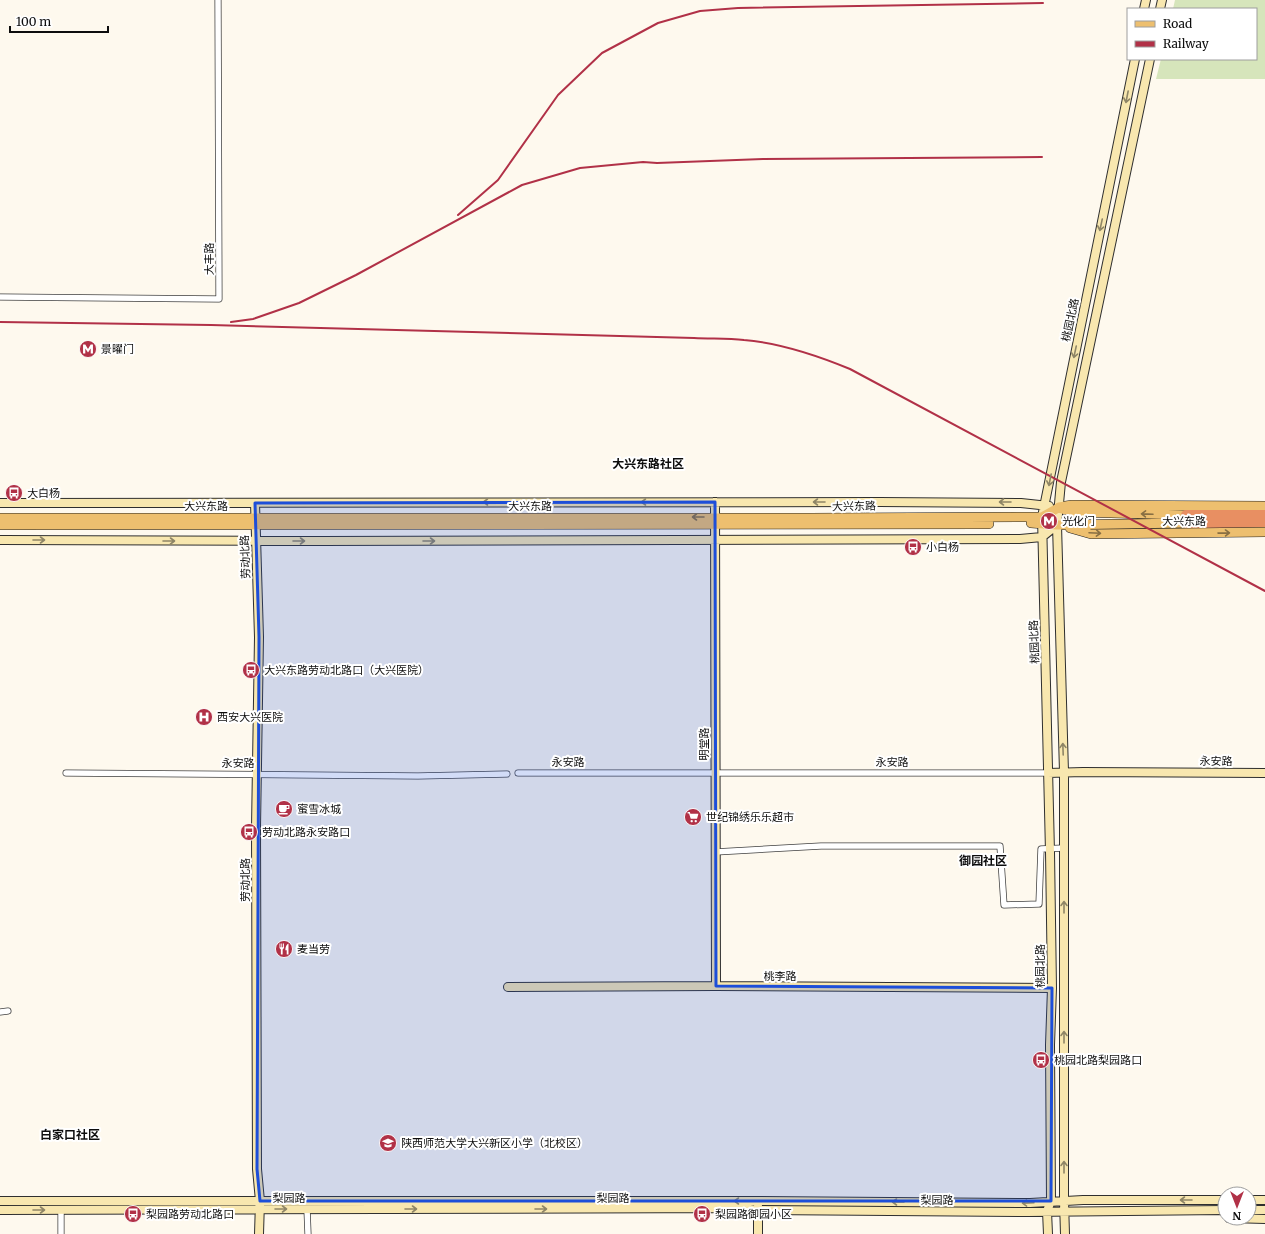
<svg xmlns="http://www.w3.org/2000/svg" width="1265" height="1234" font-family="Merriweather,'Noto Sans SC',serif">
  <rect width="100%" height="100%" fill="#fef9ee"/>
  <!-- green -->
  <path fill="#d6e5bb" d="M1175 0H1265V79H1156L1161 59H1256V9H1173Z"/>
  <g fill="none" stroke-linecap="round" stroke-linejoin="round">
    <!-- street casing -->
    <g stroke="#404040" stroke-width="7">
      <path id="street" d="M0 297 219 299 218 0
        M66 773 418 776 507 774
        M518 773H1048
        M715 852 821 846H1000L1004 905 1039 904 1041 849 1064 848
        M0 1012 8 1011
        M307 1209 308 1234
        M61 1210V1234"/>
    </g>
    <!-- secondary casing -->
    <g stroke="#2f2f2f" stroke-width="10">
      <path id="secondary" d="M1144 9 1146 0
        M1160 9 1162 0
        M715 502 716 986
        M0 503 879 502 1021 503 1049 506
        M255 503 259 637 256 828 257 1169 260 1201 259 1234
        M0 540 320 541 1020 539 1042 537 1057 525
        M1048 773 1083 772 1265 773
        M508 987 716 986 1052 988
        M1249 1200H1265
        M0 1201H758L1030 1203 1083 1200H1225
        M758 1206V1234
        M0 1210 742 1208 758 1210 1027 1212 1225 1210
        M1249 1210H1265
        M1229 1218 1265 1219
        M1048 1234 1047 1211 1051 1201 1050 1045 1052 988 1050 852 1042 517 1135 59
        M1065 1234 1064 1201V772L1057 525 1061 482 1150 59"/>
    </g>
    <!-- primary casing -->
    <g stroke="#1e1e1e" stroke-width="10">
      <path id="primary" d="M1059 507 1072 505 1265 506
        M0 518H809L1042 517 1058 508 1073 512 1186 515
        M1031 523 1057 525 1186 523
        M0 525C330 524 659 525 989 524
        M1070 528 1091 534 1265 532"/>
    </g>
    <!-- highway casing -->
    <g stroke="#1e1e1e" stroke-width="12">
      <path id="highway" d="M1186 515H1265
        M1186 523 1265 522"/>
    </g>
    <!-- street -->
    <use href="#street" stroke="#fff" stroke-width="5.5"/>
    <!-- secondary -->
    <use href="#secondary" stroke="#f8e7af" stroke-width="8"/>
    <!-- primary -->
    <use href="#primary" stroke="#edbf6f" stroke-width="9"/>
    <!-- highway -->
    <use href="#highway" stroke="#e88f62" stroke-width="10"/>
    <!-- rail -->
    <path stroke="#b13147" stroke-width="2" d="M458 215 498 180 558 95 602 53 658 23 700 11 738 8 1043 3
      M0 322 211 325 694 338C711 339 727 338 744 340 781 343 816 355 850 369L1265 591
      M231 322 253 319 299 303 356 275 522 185 580 168 643 162 657 163 763 159 1042 157"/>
  </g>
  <!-- one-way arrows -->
  <defs><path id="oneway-shaft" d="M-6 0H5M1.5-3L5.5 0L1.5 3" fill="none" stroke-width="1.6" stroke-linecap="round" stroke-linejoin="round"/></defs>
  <g stroke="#8e8566">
    <use href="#oneway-shaft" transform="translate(1127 97) rotate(101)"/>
    <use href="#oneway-shaft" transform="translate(1101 225) rotate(102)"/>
    <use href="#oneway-shaft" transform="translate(1075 352) rotate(102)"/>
    <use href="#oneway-shaft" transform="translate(1050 480) rotate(101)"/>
    <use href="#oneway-shaft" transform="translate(489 502) rotate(180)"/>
    <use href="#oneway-shaft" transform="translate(647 502) rotate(180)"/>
    <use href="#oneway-shaft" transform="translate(819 502) rotate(-180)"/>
    <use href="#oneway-shaft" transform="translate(1005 502) rotate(-180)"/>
    <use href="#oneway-shaft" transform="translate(39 540)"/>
    <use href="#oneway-shaft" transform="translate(169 541)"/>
    <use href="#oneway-shaft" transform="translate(299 541)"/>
    <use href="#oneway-shaft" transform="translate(429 541)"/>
    <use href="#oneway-shaft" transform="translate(1063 749) rotate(-92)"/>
    <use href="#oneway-shaft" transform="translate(1064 907) rotate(-90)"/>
    <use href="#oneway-shaft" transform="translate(1064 1037) rotate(-90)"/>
    <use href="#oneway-shaft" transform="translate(1064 1167) rotate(-90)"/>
    <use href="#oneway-shaft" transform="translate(1186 1200) rotate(180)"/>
    <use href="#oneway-shaft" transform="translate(740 1201) rotate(180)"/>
    <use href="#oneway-shaft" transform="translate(898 1202) rotate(-180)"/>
    <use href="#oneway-shaft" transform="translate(1028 1203) rotate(178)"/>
    <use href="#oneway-shaft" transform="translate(281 1209)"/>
    <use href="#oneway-shaft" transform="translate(411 1209)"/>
    <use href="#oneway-shaft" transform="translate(541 1209)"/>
    <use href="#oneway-shaft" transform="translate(39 1210)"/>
  </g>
  <g stroke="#886f43">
    <use href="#oneway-shaft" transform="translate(1147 514) rotate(-178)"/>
    <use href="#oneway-shaft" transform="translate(698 517) rotate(180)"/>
    <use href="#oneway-shaft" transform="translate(1095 533) rotate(3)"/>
    <use href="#oneway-shaft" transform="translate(1224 533) rotate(-1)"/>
  </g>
  <!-- marked area -->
  <path fill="#1d4ed8" fill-opacity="0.2" stroke="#1d4ed8" stroke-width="3" stroke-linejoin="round" d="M715 502 716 986 1052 988 1051 1201H260L257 1169 259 637 255 503Z"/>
  <!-- icons -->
  <defs>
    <g id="metro-disc" transform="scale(0.9)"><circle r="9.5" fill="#b13147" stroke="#fff"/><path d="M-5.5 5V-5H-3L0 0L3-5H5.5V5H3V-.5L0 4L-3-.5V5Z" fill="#fff"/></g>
    <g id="bus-disc" transform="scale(0.9)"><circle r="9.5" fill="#b13147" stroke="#fff"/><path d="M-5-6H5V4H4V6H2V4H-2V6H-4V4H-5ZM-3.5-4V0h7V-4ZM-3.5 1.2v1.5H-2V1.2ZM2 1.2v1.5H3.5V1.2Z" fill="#fff"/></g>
    <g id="hospital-disc" transform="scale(0.9)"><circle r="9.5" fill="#b13147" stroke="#fff"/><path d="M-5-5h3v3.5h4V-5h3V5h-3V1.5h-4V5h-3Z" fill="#fff"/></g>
    <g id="cafe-disc" transform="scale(0.9)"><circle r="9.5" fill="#b13147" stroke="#fff"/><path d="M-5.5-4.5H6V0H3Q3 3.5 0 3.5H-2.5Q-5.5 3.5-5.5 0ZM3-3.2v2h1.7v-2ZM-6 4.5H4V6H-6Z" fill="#fff"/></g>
    <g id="supermarket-disc" transform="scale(0.9)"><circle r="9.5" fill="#b13147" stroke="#fff"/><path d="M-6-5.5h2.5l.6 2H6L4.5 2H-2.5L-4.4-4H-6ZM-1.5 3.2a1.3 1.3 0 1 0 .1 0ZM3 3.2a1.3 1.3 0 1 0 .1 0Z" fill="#fff"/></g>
    <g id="restaurant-disc" transform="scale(0.9)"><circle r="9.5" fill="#b13147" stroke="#fff"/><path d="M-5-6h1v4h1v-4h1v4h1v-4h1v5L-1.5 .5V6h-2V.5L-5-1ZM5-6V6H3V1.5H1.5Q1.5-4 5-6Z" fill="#fff"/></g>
    <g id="school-disc" transform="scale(0.9)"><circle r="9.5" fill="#b13147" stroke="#fff"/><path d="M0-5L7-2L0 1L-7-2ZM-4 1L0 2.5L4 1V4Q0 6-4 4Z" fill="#fff"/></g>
  </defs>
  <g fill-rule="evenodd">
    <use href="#metro-disc" x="88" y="349"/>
    <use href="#bus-disc" x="14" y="493"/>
    <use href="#metro-disc" x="1049" y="521"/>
    <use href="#bus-disc" x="913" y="547"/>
    <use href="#bus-disc" x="251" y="670"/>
    <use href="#hospital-disc" x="204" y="717"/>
    <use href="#cafe-disc" x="284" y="809"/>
    <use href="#supermarket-disc" x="693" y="817"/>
    <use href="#bus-disc" x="249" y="832"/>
    <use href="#restaurant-disc" x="284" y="949"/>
    <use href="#bus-disc" x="1041" y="1060"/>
    <use href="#school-disc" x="388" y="1143"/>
    <use href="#bus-disc" x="133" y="1214"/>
    <use href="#bus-disc" x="702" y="1214"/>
  </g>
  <g text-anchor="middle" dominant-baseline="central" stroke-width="4" stroke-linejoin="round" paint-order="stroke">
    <!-- street labels -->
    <g font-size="11" fill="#0d0d0d" stroke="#fff">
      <text transform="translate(209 259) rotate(-90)">大丰路</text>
      <text transform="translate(1070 320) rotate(-78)">桃园北路</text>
      <text x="206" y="506">大兴东路</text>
      <text x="530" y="506">大兴东路</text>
      <text transform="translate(854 506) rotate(-1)">大兴东路</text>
      <text x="1184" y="521">大兴东路</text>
      <text transform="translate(245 557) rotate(-92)">劳动北路</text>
      <text transform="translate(1034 642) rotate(-92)">桃园北路</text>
      <text transform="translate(704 744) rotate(-90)">明堂路</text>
      <text transform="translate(1216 761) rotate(1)">永安路</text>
      <text x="568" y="762">永安路</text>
      <text x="892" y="762">永安路</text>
      <text x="238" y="763">永安路</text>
      <text transform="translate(245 880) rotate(-90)">劳动北路</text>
      <text transform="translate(1040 966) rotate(-90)">桃园北路</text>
      <text x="780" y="976">桃李路</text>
      <text x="289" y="1198">梨园路</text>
      <text x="613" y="1198">梨园路</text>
      <text x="937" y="1200">梨园路</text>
    </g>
    <!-- poi labels -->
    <g font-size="11" fill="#0d0d0d" stroke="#fff" text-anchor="start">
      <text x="101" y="349">景曜门</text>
      <text x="27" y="493">大白杨</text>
      <text x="1062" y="521">光化门</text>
      <text x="926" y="547">小白杨</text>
      <text x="264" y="670">大兴东路劳动北路口（大兴医院）</text>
      <text x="217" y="717">西安大兴医院</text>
      <text x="297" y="809">蜜雪冰城</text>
      <text x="706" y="817">世纪锦绣乐乐超市</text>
      <text x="262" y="832">劳动北路永安路口</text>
      <text x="297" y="949">麦当劳</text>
      <text x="1054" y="1060">桃园北路梨园路口</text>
      <text x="401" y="1143">陕西师范大学大兴新区小学（北校区）</text>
      <text x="146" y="1214">梨园路劳动北路口</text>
      <text x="715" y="1214">梨园路御园小区</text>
    </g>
    <!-- neighbourhood labels -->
    <g font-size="12" font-weight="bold" fill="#0d0d0d" stroke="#fff">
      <text x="648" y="463">大兴东路社区</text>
      <text x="983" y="860">御园社区</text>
      <text x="70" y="1134">白家口社区</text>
    </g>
  </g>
  <!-- legend -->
  <rect x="1127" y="8" width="130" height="52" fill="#ffffff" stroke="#9e9e9e"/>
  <rect x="1135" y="21" width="20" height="6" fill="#edbf6f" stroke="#9e9e9e"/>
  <text x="1163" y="28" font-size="12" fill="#0d0d0d">Road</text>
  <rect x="1135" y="41" width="20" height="6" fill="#b13147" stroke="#9e9e9e"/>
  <text x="1163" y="48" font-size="12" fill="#0d0d0d">Railway</text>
  <!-- north arrow -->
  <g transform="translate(1237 1206) rotate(180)"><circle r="19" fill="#ffffff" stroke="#9e9e9e"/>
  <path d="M0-3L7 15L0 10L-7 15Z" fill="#b13147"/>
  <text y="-6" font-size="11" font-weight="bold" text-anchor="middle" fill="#0d0d0d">N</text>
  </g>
  <!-- scale -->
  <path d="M10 26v6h98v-6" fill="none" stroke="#0d0d0d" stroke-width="2"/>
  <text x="16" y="26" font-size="12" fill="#0d0d0d" stroke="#ffffff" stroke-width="3" paint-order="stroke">100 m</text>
</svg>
